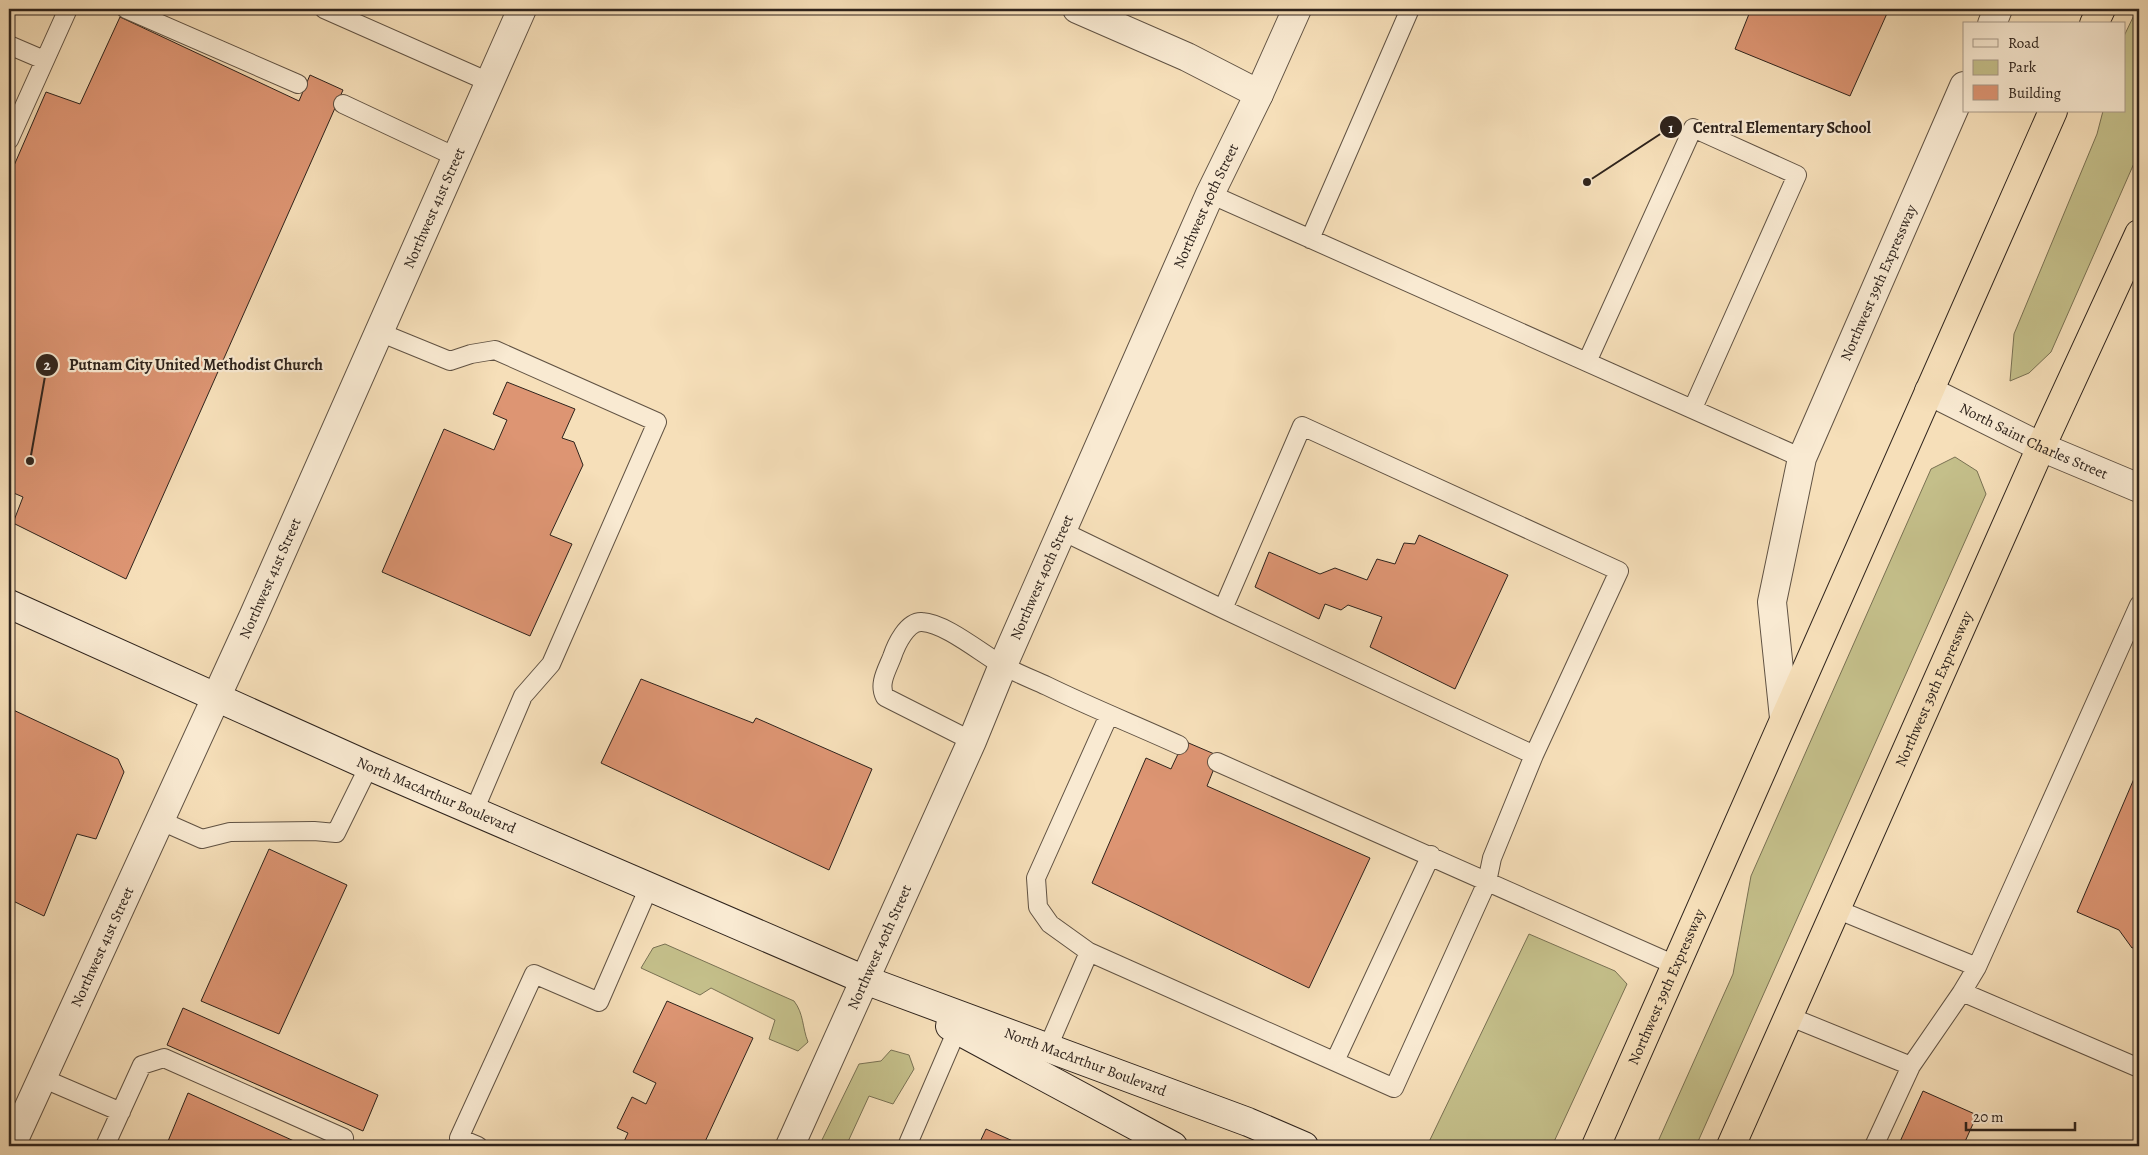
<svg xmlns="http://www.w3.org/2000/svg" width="2148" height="1155" font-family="Alegreya,serif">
  <rect width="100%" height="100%" fill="#f6dfb9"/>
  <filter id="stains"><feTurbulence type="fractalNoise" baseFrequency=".004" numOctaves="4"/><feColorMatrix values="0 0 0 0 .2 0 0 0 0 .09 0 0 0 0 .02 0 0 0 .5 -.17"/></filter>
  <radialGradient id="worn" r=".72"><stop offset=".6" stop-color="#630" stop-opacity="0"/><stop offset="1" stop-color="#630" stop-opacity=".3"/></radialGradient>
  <!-- green -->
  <path fill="#c4bf8a" stroke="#797153" d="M2137 9H2139V152L2051 352 2029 373 2010 381 2014 334 2097 134 2103 111H2124V36Z
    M1955 457 1977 471 1986 494 1696 1146H1656L1733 974 1751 876 1931 469Z
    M1529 934 1615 971 1627 984 1552 1146H1427Z
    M665 944 794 1001C804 1014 802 1027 808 1042L798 1051 769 1039 775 1020 711 988 700 995 641 968 653 948Z
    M891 1050 909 1055 914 1069 893 1104 869 1096 846 1146H819L859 1064 881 1061Z"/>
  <!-- building -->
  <path fill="#dd9573" stroke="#2e231c" d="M1751 9H1889L1850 96 1735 49Z
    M120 17 299 101 310 75 343 90 126 579 13 523 23 497 9 491V177L46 92 80 104Z
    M507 382 575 409 562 438 574 442 583 465 550 535 572 544 530 636 382 572 444 429 494 450 507 420 493 414Z
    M1419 535 1508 575 1455 689 1370 647 1382 617 1348 605 1341 610 1325 604 1319 619 1255 587 1269 552 1320 574 1335 568 1367 580 1377 559 1395 564 1404 543 1415 544Z
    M641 679 753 723 756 718 872 769 829 870 601 763Z
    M9 708 118 759 124 772 96 839 77 834 44 916 9 899Z
    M1184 741 1219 756 1207 786 1370 858 1309 988 1092 883 1146 758 1171 769Z
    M2139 767V946L2132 948 2119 930 2077 912Z
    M269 849 347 885 279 1034 201 1001Z
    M667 1001 753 1038 703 1146H622L628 1133 617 1128 632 1097 646 1104 656 1083 633 1072Z
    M183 1008 378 1095 363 1131 167 1045Z
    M1923 1091 1977 1115 1963 1146H1898Z
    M188 1093 305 1146H166Z
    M986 1129 1024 1146H978Z"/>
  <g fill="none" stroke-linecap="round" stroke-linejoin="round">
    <!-- service casing -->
    <g stroke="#605243" stroke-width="20">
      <path id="service" d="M126 9 298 84
        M324 9 489 82
        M9 45 44 60
        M343 104 456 157
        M9 140 68 9
        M1210 194 1802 458
        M1310 239 1410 9
        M379 332 450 361 471 354 495 350 657 422 551 664 523 696 474 811
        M1587 362 1693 128 1797 175 1693 408
        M1062 531 1223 609 1534 755
        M2139 605 1977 967 1962 992 2139 1068
        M1109 715 1036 878 1038 907 1050 924 1089 952 1394 1088 1487 882 1492 858 1534 755 1619 571 1302 426 1223 609
        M972 741 885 697C878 684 887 670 892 657 896 645 907 621 922 622 945 623 981 653 1002 665 1016 673 1032 679 1047 686 1090 707 1135 725 1179 745
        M1217 762 1675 965
        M159 820 202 839 230 832 314 831 336 833 369 766
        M1836 909 1977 967
        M1788 1016 1911 1066 1874 1146
        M1048 1047 1089 952
        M1335 1061 1431 855
        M1911 1066 1962 992
        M42 1078 121 1112
        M105 1146 142 1065 164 1058 344 1138
        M478 1146 459 1138 534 974 599 1002 649 887
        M907 1146 957 1030"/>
    </g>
    <!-- minor casing -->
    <g stroke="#605243" stroke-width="30">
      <g id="minor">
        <path d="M1077 9 1187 57 1259 94"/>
        <path d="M1992 24 1998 9"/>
        <path id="s1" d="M1929 391 2041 447 2139 488"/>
        <path id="s2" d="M1784 718 1772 602 1802 458 1964 86"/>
        <path id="s3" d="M11 1146 253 617 522 9"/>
        <path id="s4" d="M790 1146 972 741 1003 665 1210 194 1259 94 1297 9"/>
      </g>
    </g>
    <!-- secondary casing -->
    <g stroke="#2e231c" stroke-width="30">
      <g id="secondary">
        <path id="s5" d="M9 604 369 766 865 980 1248 1122 1304 1146"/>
        <path d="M950 1026 1173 1146"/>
      </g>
    </g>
    <!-- trunk casing -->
    <g stroke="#2e231c" stroke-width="30">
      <g id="trunk">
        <path d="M2094 24 2101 9"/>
        <path id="s6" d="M1596 1146 2053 111"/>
        <path id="s7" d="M1731 1146 2041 447 2139 234"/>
      </g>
    </g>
    <!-- service -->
    <use href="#service" stroke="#f9ead2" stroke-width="18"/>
    <!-- minor -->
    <use href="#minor" stroke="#f9ead2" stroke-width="28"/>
    <!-- secondary -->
    <use href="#secondary" stroke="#f9ead2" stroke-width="28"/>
    <!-- trunk -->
    <use href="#trunk" stroke="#f6dfb9" stroke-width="28"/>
  </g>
  <g text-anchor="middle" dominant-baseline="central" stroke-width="4.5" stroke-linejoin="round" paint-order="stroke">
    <!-- street labels -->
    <g font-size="15" fill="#2e231c" stroke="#f9ead2">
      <text stroke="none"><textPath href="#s4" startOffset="1028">Northwest 40th Street</textPath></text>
      <text stroke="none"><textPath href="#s3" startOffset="1029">Northwest 41st Street</textPath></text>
      <text stroke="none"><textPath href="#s2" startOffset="455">Northwest 39th Expressway</textPath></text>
      <text stroke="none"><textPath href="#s1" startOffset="116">North Saint Charles Street</textPath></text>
      <text stroke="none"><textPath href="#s4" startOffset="622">Northwest 40th Street</textPath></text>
      <text stroke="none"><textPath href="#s3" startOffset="624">Northwest 41st Street</textPath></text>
      <text stroke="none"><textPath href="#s7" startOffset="500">Northwest 39th Expressway</textPath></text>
      <text stroke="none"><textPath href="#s5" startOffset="468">North MacArthur Boulevard</textPath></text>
      <text stroke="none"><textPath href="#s3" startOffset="219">Northwest 41st Street</textPath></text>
      <text stroke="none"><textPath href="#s4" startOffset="218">Northwest 40th Street</textPath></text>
      <text stroke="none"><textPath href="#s6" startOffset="174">Northwest 39th Expressway</textPath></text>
      <text stroke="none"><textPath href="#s5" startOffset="1170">North MacArthur Boulevard</textPath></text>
    </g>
  </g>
  <!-- callouts -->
  <path fill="none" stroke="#2e231c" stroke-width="2" d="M1587 182L1671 127M30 461L47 365"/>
  <g fill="#2e231c" stroke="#f9ead2" stroke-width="2">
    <circle cx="1587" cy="182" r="5"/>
    <circle cx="30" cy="461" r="5"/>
    <circle cx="1671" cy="127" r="12"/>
    <circle cx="47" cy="365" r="12"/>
  </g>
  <g font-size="15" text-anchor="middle" font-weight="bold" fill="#fff">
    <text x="1671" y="133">1</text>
    <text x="47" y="370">2</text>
  </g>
  <g font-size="16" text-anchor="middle" font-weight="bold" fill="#2e231c" stroke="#f9ead2" stroke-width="4.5" stroke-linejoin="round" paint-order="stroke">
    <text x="1782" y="133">Central Elementary School</text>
    <text x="196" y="370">Putnam City United Methodist Church</text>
  </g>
  <!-- margin -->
  <rect width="2148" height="1155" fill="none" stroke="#f6dfb9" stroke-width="30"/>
  <rect x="10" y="10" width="2128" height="1135" fill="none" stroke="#2e231c" stroke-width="2.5"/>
  <rect x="15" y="15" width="2118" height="1125" fill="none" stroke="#2e231c"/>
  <!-- legend -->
  <rect x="1963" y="22" width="162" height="90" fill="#f9ead2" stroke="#a89a89"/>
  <rect x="1973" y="39" width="25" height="8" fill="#f9ead2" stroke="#a89a89"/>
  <text x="2008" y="48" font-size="15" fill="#2e231c">Road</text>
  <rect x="1973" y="60" width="25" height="15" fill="#c4bf8a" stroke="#a89a89"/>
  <text x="2008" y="72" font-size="15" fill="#2e231c">Park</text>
  <rect x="1973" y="85" width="25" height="15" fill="#dd9573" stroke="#a89a89"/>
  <text x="2008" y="98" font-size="15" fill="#2e231c">Building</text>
  <!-- scale -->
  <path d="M1966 1122v8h109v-8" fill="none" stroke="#2e231c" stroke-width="2.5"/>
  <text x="1973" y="1122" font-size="15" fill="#2e231c" stroke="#f9ead2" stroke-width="4" paint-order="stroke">20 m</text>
  <rect width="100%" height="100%" filter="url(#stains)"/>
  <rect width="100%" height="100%" fill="url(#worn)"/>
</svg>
